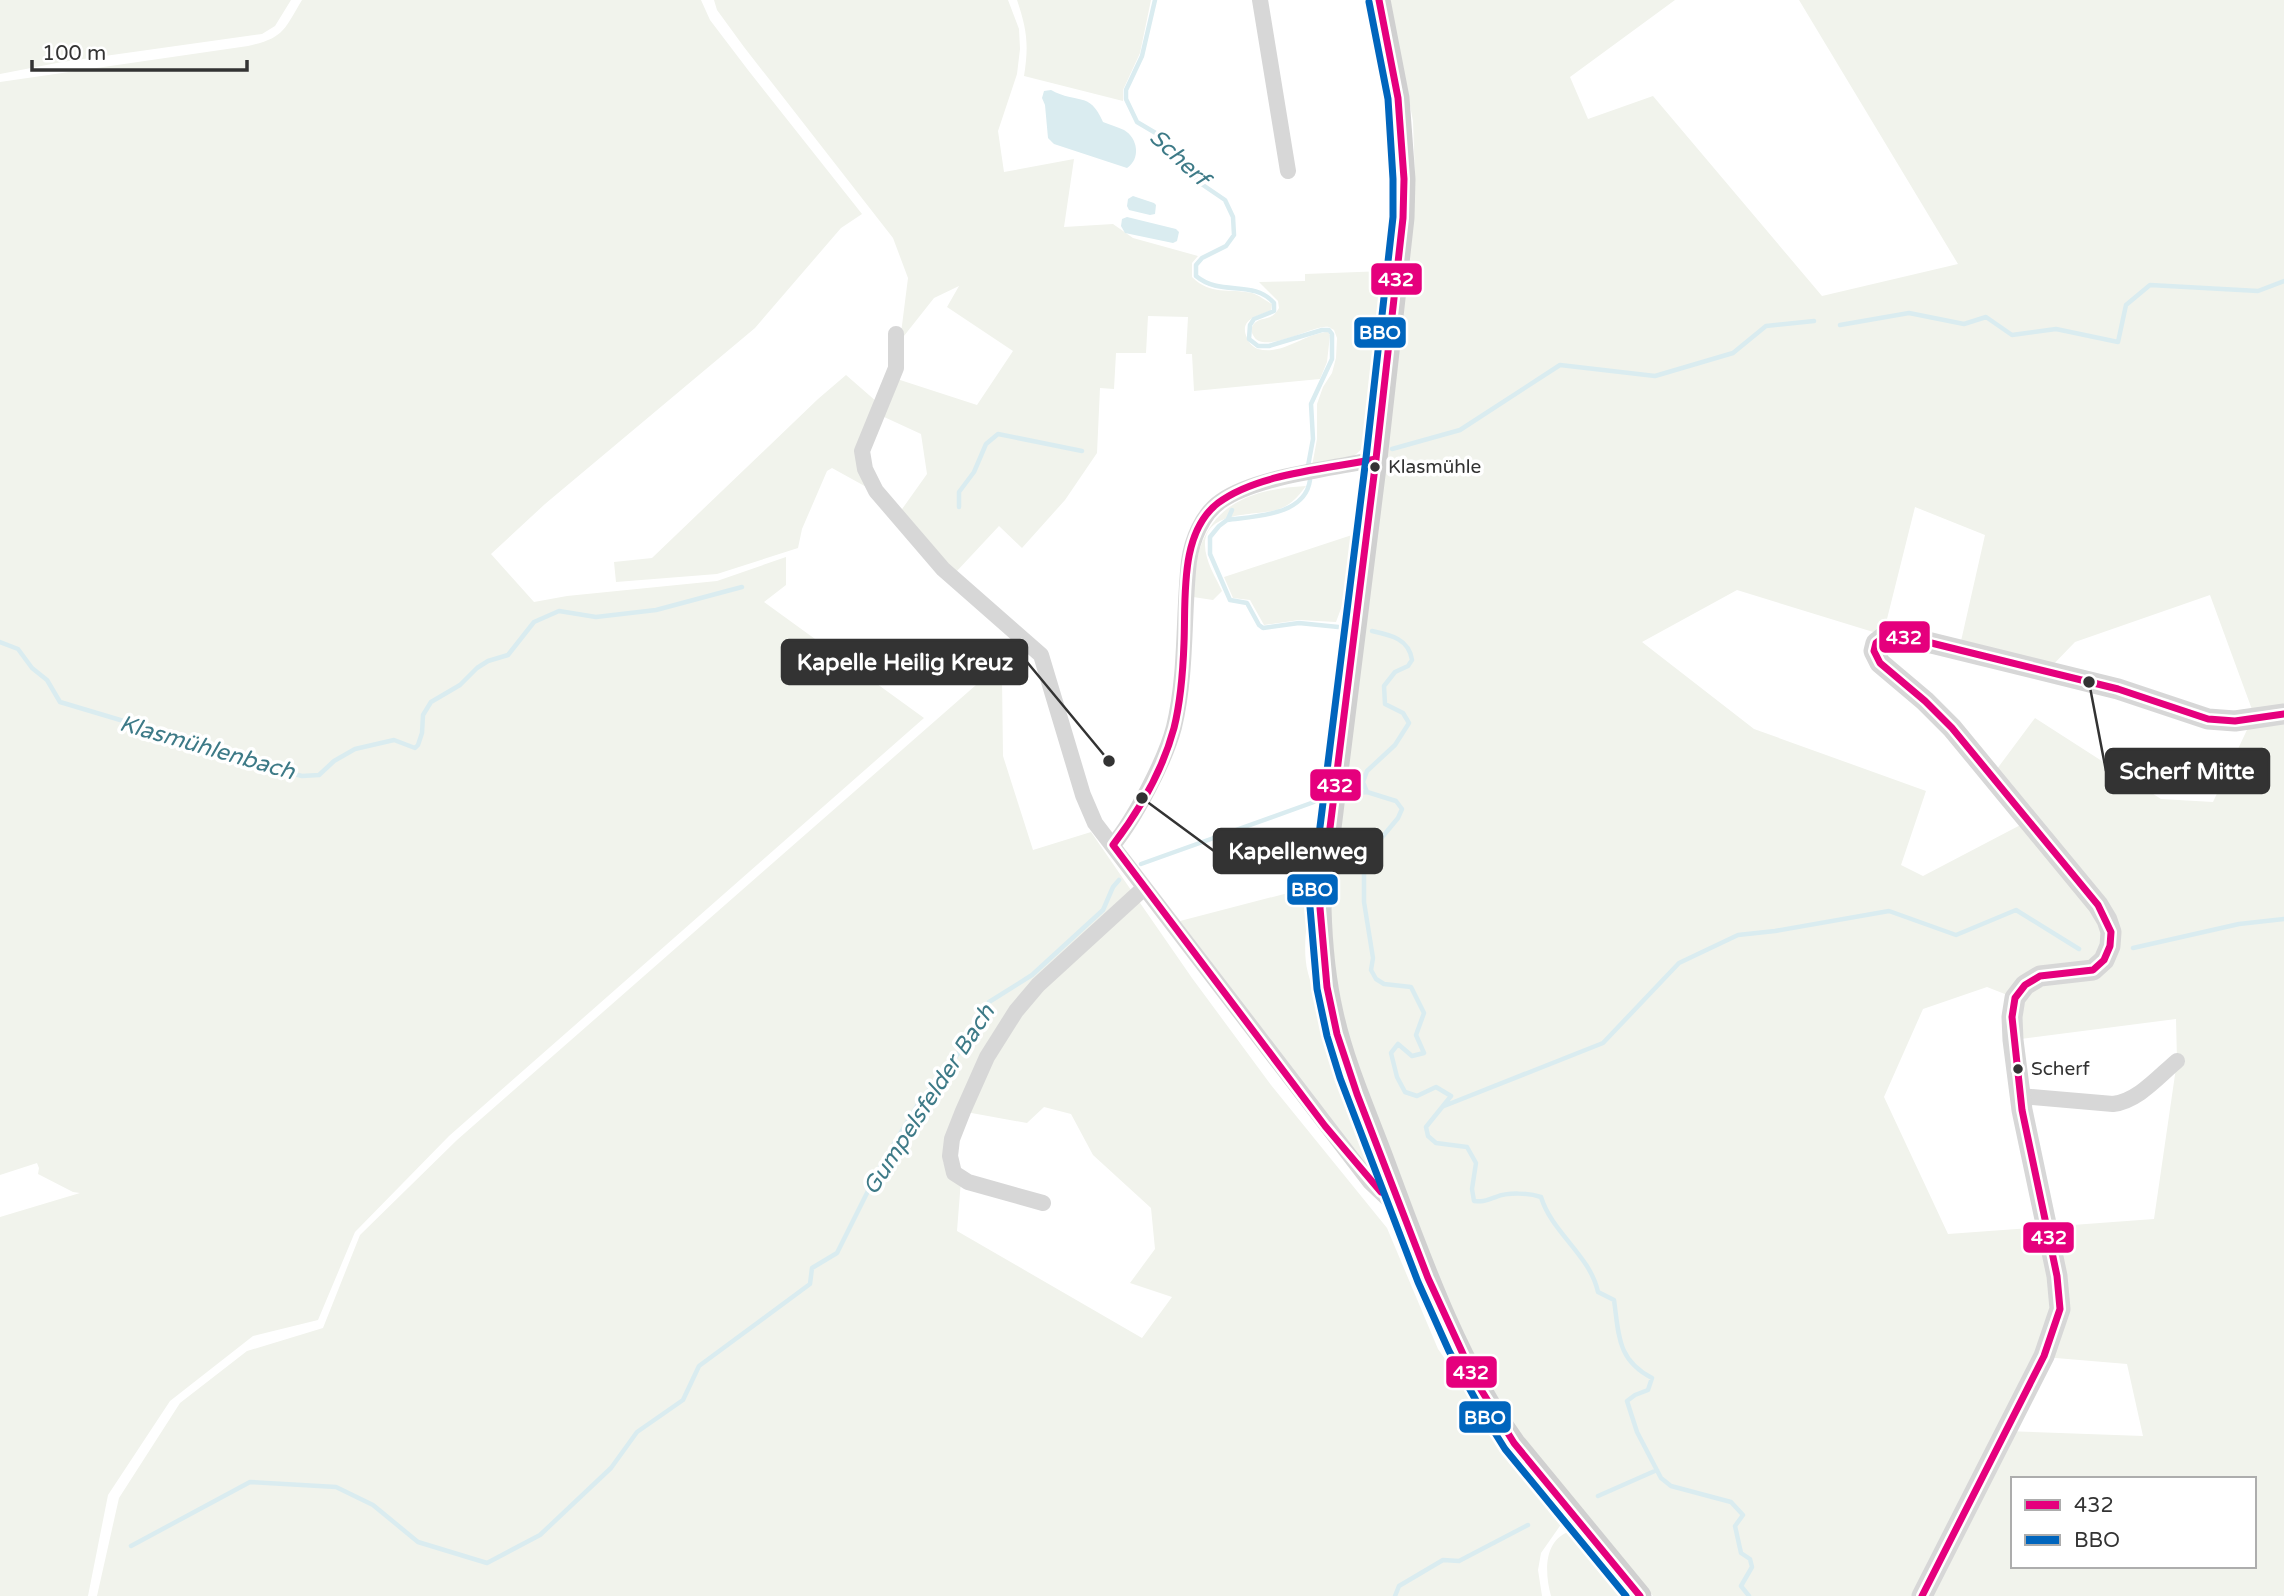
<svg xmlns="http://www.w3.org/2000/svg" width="2284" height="1596" font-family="'Varela Round',sans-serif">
  <rect width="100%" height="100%" fill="#fff"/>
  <!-- green -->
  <path fill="#f1f3ec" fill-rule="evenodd" d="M0 0H291L275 26 262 34 62 62 0 74Z
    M302 0H701L710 20 748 70 862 214 841 228 755 328 545 504 491 554 534 602 567 596 717 581 786 557V585L764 602 924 718 449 1136 355 1232 318 1320 253 1336 170 1401 108 1495 88 1596H0V1217L80 1193 73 1192 38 1174 39 1168 37 1163 0 1175V82L248 46C284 38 284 30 302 0Z
    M714 0H1008L1019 29 1020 49 1017 74 998 131 1004 172 1074 159 1064 227 1113 224 1133 238 1198 256 1192 263V277C1211 296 1228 288 1252 293 1259 295 1266 301 1272 304L1271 310C1260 316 1238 318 1247 338 1249 343 1253 347 1258 349 1282 356 1305 333 1328 332L1330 335 1327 362 1320 379 1194 391 1192 354H1186L1188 317 1148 316 1146 353H1116L1114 389 1100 388 1097 453 1065 500 1022 548 999 526 956 572 900 512 927 474 921 434 882 416 897 379 977 405 1013 351 947 307 959 286 934 298 900 341 908 278 893 238 744 47 717 10Z
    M1017 0H1151L1140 53 1123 90V101L1024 76C1029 45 1027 30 1017 0Z
    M1390 0H1675L1570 77 1588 119 1653 96 1822 296 1958 264 1799 0H2284V1596H1653L1526 1445 1507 1417 1455 1319 1406 1197 1340 1015 1329 905 1415 178 1413 121ZM1915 507 1985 535 1959 650 2047 671 2075 642 2210 595 2254 715 2213 802 2161 799 2035 718 1991 777 2030 820 1923 876 1901 865 1926 791 1754 729 1642 642 1737 590 1883 635ZM1987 987 2015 998 2013 1040 2176 1019 2177 1061 2154 1219 1948 1234 1884 1097 1923 1009ZM2044 1357 2127 1364 2143 1436 2005 1431ZM2013 1479H2254V1566H2013Z
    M1385 271 1366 445 1354 456 1312 466 1317 439V404L1323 387 1332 373 1336 358 1337 338 1334 330C1329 327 1329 326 1324 327 1308 328 1262 355 1253 335 1251 332 1251 328 1253 325 1260 315 1271 323 1279 308L1278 301 1259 282 1305 281V274Z
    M846 375 877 402 858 444 870 489 832 468 827 471 802 529 798 548 717 574 616 582 614 562 652 558 818 399Z
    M1306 486C1298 497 1289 507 1276 510 1254 516 1205 510 1205 545 1205 561 1216 578 1222 591L1213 600 1193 597C1194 519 1230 490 1306 486Z
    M1355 534 1346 595 1336 622 1299 620 1264 625 1250 600 1233 598 1224 577Z
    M987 671 989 679H1002L1003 756 1033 850 1091 832 1131 890 1013 1009 945 1155 943 1162 961 1180 957 1231 1142 1338 1172 1297 1130 1283 1155 1249 1151 1208 1093 1155 1071 1114 1044 1107 1027 1123 966 1112 991 1058 1041 989 1138 900 1192 978 1271 1085 1387 1228 1438 1349 1459 1379 1485 1427 1562 1523 1541 1553 1538 1570 1542 1596H97L119 1498 180 1403 247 1351 323 1328 360 1235 457 1140 976 685Z
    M1311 887C1309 914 1301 947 1308 973 1322 1025 1340 1076 1358 1127 1364 1145 1373 1160 1378 1177L1372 1175 1180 921Z
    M1568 1532 1624 1596H1551C1545 1574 1543 1542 1568 1532Z"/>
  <!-- water -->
  <path fill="#daecf0" d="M1051 90C1078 105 1089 90 1103 122 1110 125 1118 127 1124 130 1138 138 1141 159 1127 168L1054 144 1048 138 1045 105 1042 98 1044 91Z
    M1133 196 1154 203 1156 205 1155 214 1150 215 1129 210 1127 206 1128 199Z
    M1127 217 1176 229 1179 232 1177 241 1173 243 1125 233 1121 226 1122 219Z"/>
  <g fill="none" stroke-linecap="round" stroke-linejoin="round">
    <!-- stream -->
    <path stroke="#daecf0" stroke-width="4.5" d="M1155 0 1142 56 1126 90V99L1137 122 1159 135 1168 154 1184 165 1200 183 1225 200 1233 217 1234 235 1226 246 1202 258 1196 265V276C1221 297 1253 279 1274 303V311L1254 319 1250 325 1249 339 1258 346H1269L1322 330H1329L1332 334V359L1311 404 1313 439 1308 466
      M1840 325 1909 313 1964 324 1986 317 2012 335 2056 329 2118 342 2126 305 2150 285 2258 291 2284 281
      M1392 449 1460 430 1560 365 1655 376 1733 353 1766 326 1814 321
      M1310 480C1305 516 1255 516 1227 520L1219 526 1210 537V554L1230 600 1247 603 1259 625 1263 628 1299 623 1348 628
      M959 507V492L974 472 986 444 998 434 1082 451
      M1228 519 1232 510
      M1372 631C1391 635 1409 639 1412 660L1408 666 1395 672 1384 686 1385 704 1403 713 1409 723 1395 745 1367 771 1363 782 1367 792 1396 801 1402 809 1398 818 1374 847 1364 870V902L1373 958 1371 970 1376 979 1384 984 1411 987 1424 1013 1416 1035 1424 1053 1412 1056 1398 1044 1391 1053 1397 1077 1405 1092 1417 1096 1436 1087 1451 1096 1426 1127 1428 1136 1436 1143 1467 1147 1476 1163 1472 1189 1474 1201C1485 1202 1486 1200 1496 1197 1508 1192 1529 1193 1541 1197 1552 1233 1590 1255 1598 1292L1614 1300C1619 1335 1617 1360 1652 1378L1648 1390 1635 1395 1627 1401 1637 1432 1661 1478 1671 1486 1731 1502 1743 1515 1735 1526 1741 1553 1750 1559 1752 1567 1741 1586 1749 1596
      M0 642 18 649 32 668 47 680 60 702 127 722 155 736 216 746 251 763 302 776 319 775 334 761 355 749 394 740 415 748 418 745 422 733 423 715 431 702 460 685 477 668 488 661 508 655 534 622 559 611 596 617 656 610 742 587
      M1350 794 1367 792
      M1141 864 1314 802
      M2133 948 2239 924 2284 919
      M1444 1106 1603 1043 1679 963 1738 935 1775 931 1889 911 1956 935 2016 910 2079 949
      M1598 1496 1657 1470
      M131 1546 250 1482 336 1487 373 1505 418 1542 487 1563 540 1535 611 1468 637 1432 683 1400 699 1366 810 1284 812 1268 837 1253 880 1167 920 1101 961 1050 989 1002 1032 975 1103 910 1113 887 1119 880
      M1395 1596 1399 1586 1443 1560 1459 1561 1528 1525"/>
    <!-- minor -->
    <path stroke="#d7d7d7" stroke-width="16" d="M1260 0 1288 171
      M896 334V368L862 451 865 469 876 491 943 569 1041 655 1083 795 1095 823 1370 1182 1389 1200 1399 1204
      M1113 845C1135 818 1165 761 1174 727 1187 673 1183 616 1189 561 1192 540 1202 514 1221 501 1257 476 1332 469 1376 459
      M2020 1096 2113 1104C2138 1101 2158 1077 2177 1061
      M1043 1203 968 1182 954 1173 950 1156 952 1139 963 1111 987 1057 1016 1011 1038 985 1144 888"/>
    <!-- tertiary -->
    <path stroke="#d7d7d7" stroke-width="21" d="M1922 1596 2044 1356 2060 1309 2057 1276 2022 1110 2013 1040 2012 1017 2015 998 2025 985 2040 976 2093 970 2104 960 2110 946 2111 932 2107 920 2098 905 1952 728 1925 701 1880 663 1874 651 1876 643 1885 636 1907 637 2118 689 2208 719 2235 721 2284 714"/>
    <!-- secondary -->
    <path stroke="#d0d0d0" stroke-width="23" d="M1379 0 1398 98 1404 179 1403 218 1376 459 1320 908C1321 943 1324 978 1332 1013 1344 1068 1369 1121 1388 1174 1422 1265 1457 1363 1514 1443L1640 1596"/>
    <!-- bus-1 casing -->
    <g stroke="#fff" stroke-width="12">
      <path id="bus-1" d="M1379 0 1398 98 1404 179 1403 218 1376 459 1320 908 1327 987 1337 1034 1357 1094 1428 1278 1475 1380 1514 1443 1640 1596
        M1376 459C1328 469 1258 473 1218 503 1179 533 1186 599 1184 643 1183 671 1181 700 1174 728 1163 769 1139 811 1113 845L1325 1126 1381 1192
        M1922 1596 2044 1356 2060 1309 2057 1276 2022 1110 2012 1017 2015 998 2025 985 2040 976 2093 970 2104 960 2110 946 2111 932 2098 905 1952 728 1925 701 1880 663 1874 651 1876 643 1885 636 1907 637 2118 689 2208 719 2235 721 2284 714"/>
    </g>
    <!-- bus-2 casing -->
    <g stroke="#fff" stroke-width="12">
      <path id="bus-2" d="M1369 2 1388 99 1393 179V217L1366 458 1310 907 1317 989 1327 1036 1340 1078 1418 1282 1449 1351 1485 1417 1505 1449 1626 1596"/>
    </g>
    <!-- bus-1 -->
    <use href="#bus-1" stroke="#e5007d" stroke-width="7"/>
    <!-- bus-2 -->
    <use href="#bus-2" stroke="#0065bd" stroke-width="7"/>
  </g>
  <!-- markers -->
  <g fill="#333" stroke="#fff" stroke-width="2.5">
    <circle cx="1375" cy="467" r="6"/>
    <circle cx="2018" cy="1069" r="6"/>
  </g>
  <g text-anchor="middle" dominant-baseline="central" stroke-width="7" stroke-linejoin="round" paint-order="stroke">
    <!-- bus labels -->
    <g font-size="19" fill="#333" stroke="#fff" text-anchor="start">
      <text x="1388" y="467">Klasmühle</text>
      <text x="2031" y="1069">Scherf</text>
    </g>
    <!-- water labels -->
    <g font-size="23" font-style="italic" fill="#3d7a87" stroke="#fff">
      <text transform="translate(1179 158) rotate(43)">Scherf</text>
      <text transform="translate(207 748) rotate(16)">Klasmühlenbach</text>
      <text transform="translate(929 1100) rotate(-57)">Gumpelsfelder Bach</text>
    </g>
  </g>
  <!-- callouts -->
  <path fill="none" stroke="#333" stroke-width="2.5" d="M1109 761L1027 662M2089 682L2106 771M1142 798L1214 851"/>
  <g fill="#333" stroke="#fff" stroke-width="2.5">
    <circle cx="1109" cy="761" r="7"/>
    <circle cx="2089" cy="682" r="7"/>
    <circle cx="1142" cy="798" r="7"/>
  </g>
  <g fill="#333" stroke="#333" stroke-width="2.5">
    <rect x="782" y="640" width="245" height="44" rx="7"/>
    <rect x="2106" y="749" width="163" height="44" rx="7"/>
    <rect x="1214" y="829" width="168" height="44" rx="7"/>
  </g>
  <g font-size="23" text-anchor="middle" font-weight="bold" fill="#fff">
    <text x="905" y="670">Kapelle Heilig Kreuz</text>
    <text x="2187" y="779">Scherf Mitte</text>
    <text x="1298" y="859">Kapellenweg</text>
  </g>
  <g stroke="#fff" stroke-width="2.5">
    <rect x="1370" y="262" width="53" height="34" rx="7" fill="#e5007d"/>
    <rect x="1353" y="316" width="54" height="33" rx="7" fill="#0065bd"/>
    <rect x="1878" y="620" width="53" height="34" rx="7" fill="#e5007d"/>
    <rect x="1309" y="768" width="53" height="34" rx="7" fill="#e5007d"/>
    <rect x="1286" y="873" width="53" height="33" rx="7" fill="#0065bd"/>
    <rect x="2022" y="1221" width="53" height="33" rx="7" fill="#e5007d"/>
    <rect x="1445" y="1355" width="53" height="34" rx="7" fill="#e5007d"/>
    <rect x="1458" y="1400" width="54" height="34" rx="7" fill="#0065bd"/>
  </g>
  <g font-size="19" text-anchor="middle" font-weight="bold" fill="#fff">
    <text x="1396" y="286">432</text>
    <text x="1380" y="339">BBO</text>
    <text x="1904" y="644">432</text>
    <text x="1335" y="792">432</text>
    <text x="1312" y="896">BBO</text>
    <text x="2049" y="1244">432</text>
    <text x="1471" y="1379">432</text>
    <text x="1485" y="1424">BBO</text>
  </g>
  <!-- legend -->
  <rect x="2011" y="1477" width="245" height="91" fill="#ffffff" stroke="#adadad" stroke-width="2"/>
  <rect x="2025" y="1500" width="35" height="10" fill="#e5007d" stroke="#adadad" stroke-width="2"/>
  <text x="2074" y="1512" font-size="21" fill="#333333">432</text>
  <rect x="2025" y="1535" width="35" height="10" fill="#0065bd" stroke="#adadad" stroke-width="2"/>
  <text x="2074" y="1547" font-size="21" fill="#333333">BBO</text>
  <!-- scale -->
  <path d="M32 60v10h215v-10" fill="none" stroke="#333333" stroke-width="3.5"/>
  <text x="42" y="60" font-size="21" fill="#333333" stroke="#ffffff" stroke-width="5" paint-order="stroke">100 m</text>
</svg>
